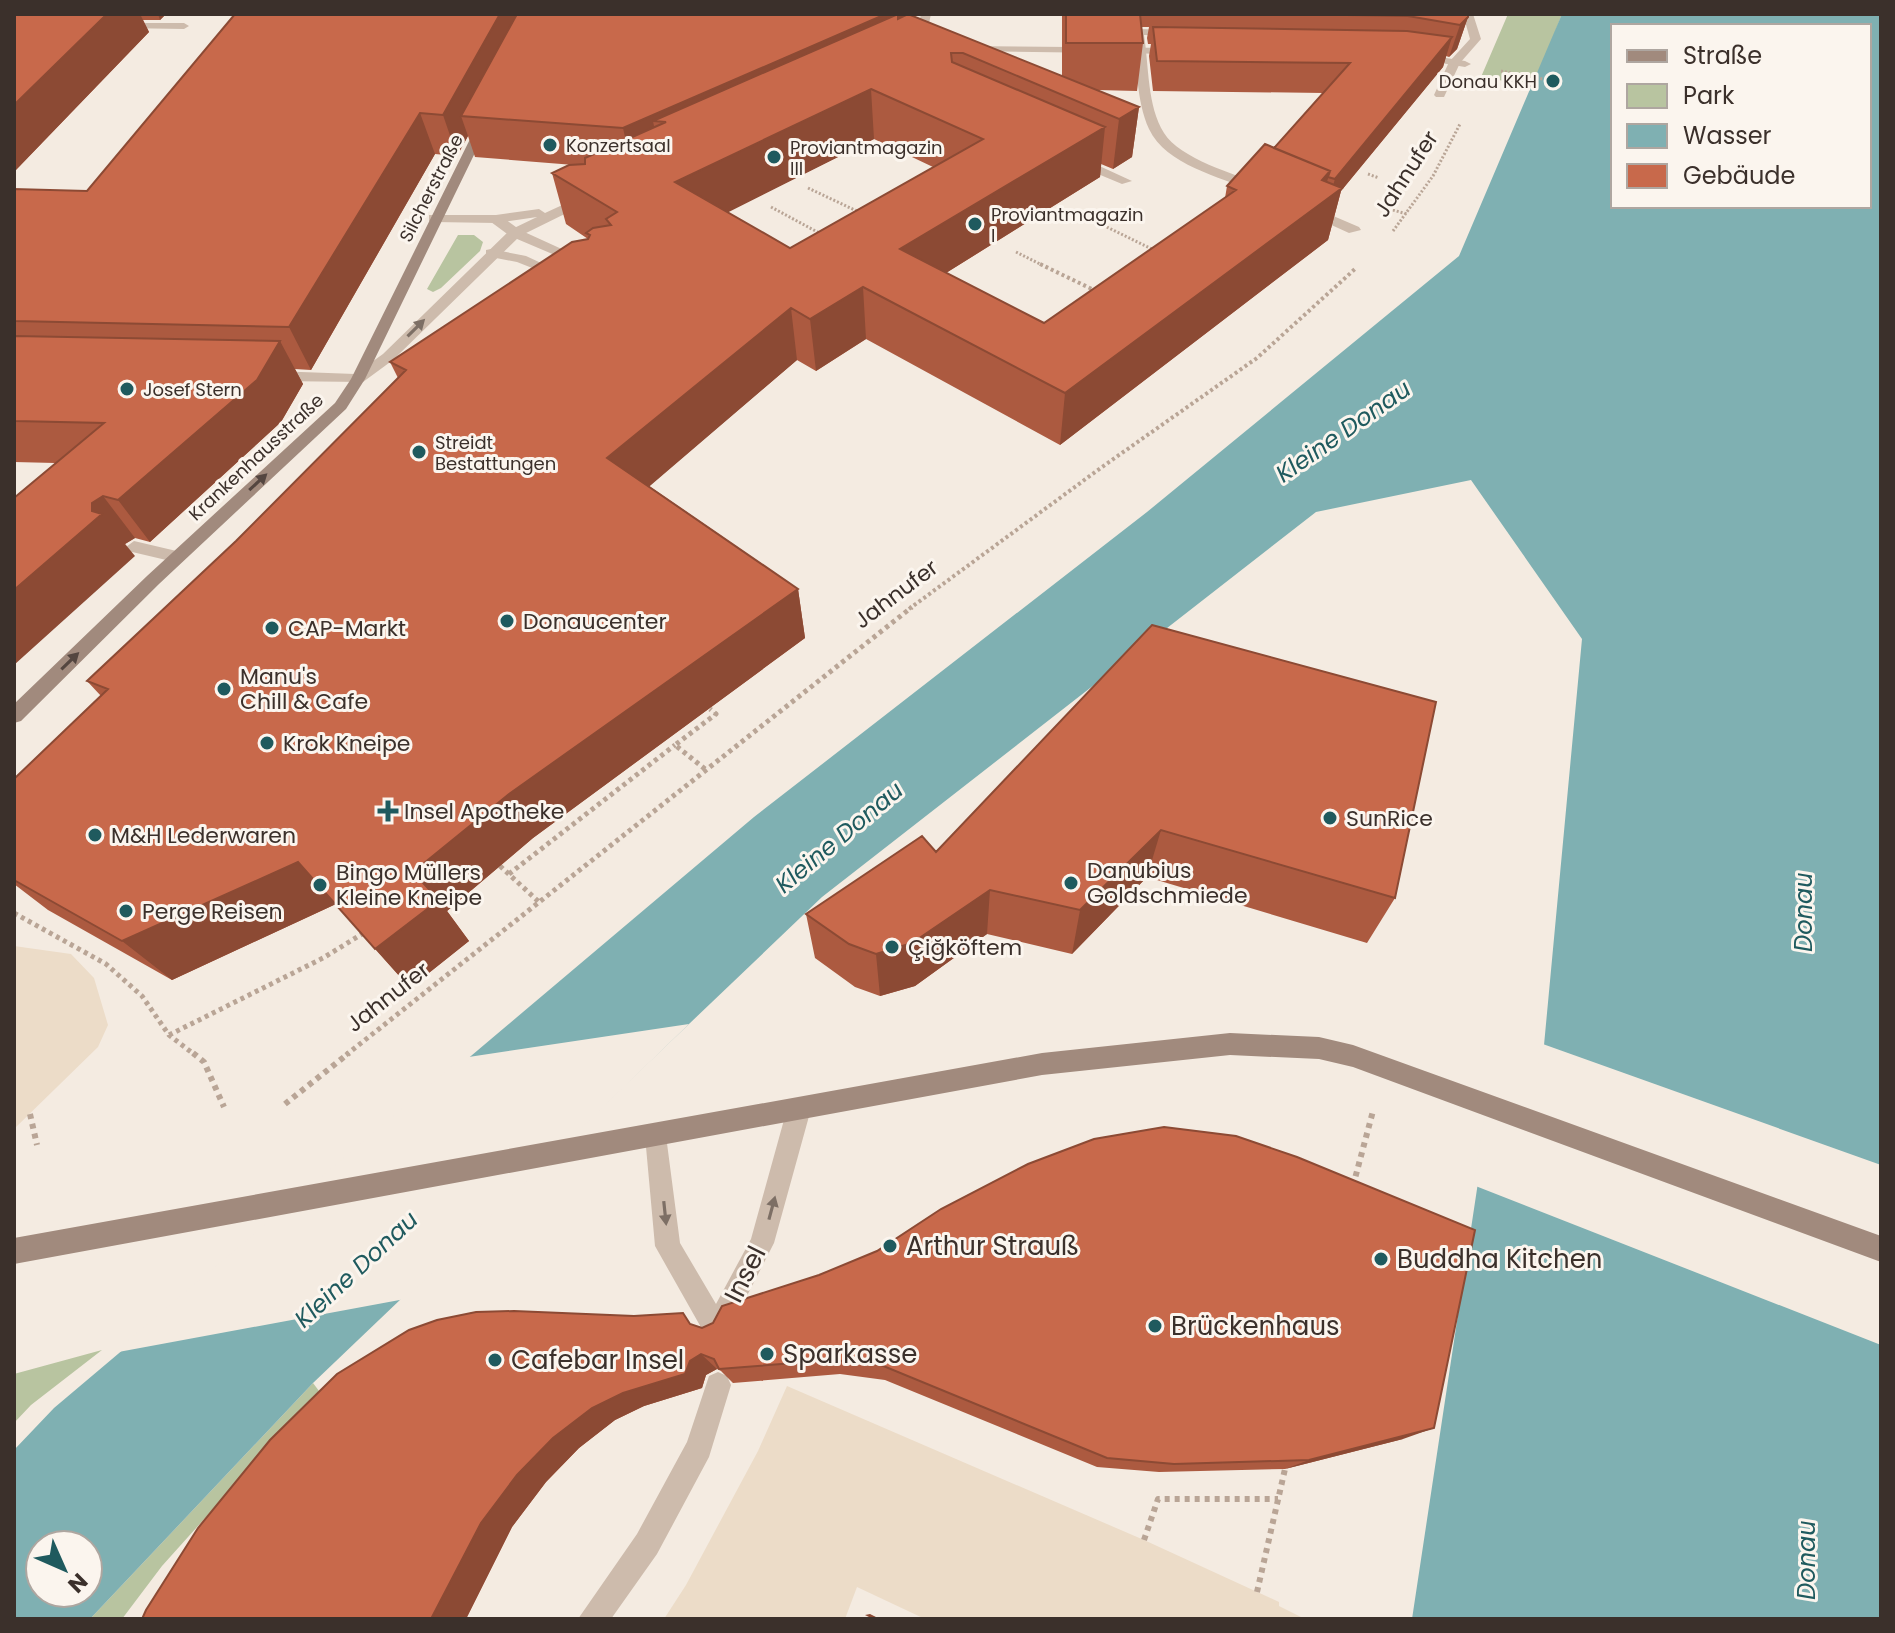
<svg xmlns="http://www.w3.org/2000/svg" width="1895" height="1633" font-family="Poppins,sans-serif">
  <rect width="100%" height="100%" fill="#f4ebe1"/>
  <!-- green -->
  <path fill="#b8c4a0" d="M1508 14H1562L1534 86 1481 77Z
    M458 235H474L483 242 480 251 441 288 433 292 427 289Z
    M102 1350 31 1405 14 1423V1374Z
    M313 1383 319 1391 162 1566 122 1619H90Z"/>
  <!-- plaza -->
  <path fill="#ecdcc8" d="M14 946 71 954 94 978 108 1025 98 1047 14 1129Z
    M787 1386 1144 1540 1279 1602V1606L1305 1619H925L857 1587 845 1619H664L686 1585 758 1451Z"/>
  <!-- water -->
  <path fill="#7fb0b2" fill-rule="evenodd" d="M1562 14H1881V1619H1412L1490 1103 1537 1120 1582 639 1471 480 1316 512 822 897 313 1383 90 1619H14V1450L54 1408 754 817 1147 512 1459 256ZM1613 26H1869V206H1613ZM40 1545H88V1593H40Z"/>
  <!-- pier -->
  <path fill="#f4ebe1" d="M689 1024 405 1299 113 1353 462 1058Z
    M1540 1043 1881 1165V1345L1473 1185 1487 1101 1534 1115Z"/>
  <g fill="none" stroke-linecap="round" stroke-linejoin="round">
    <!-- path-far3 -->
    <path stroke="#b9a596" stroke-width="3" stroke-dasharray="2 2" stroke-linecap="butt" d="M1501 71 1553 81
      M1502 81 1534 86
      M1368 174 1379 178
      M808 188 861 213
      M771 207 823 235
      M1389 209 1407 214
      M1078 213 1156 251
      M1393 231 1433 176 1460 124
      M1016 252 1044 266"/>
    <!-- path-far2 -->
    <path stroke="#b9a596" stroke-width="4" stroke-dasharray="3 3" stroke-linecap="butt" d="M1040 264 1098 292
      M909 609 1102 467 1257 358 1355 269"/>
    <!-- path-far1 -->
    <path stroke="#b9a596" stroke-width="5" stroke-dasharray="4 4" stroke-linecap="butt" d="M705 769 675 745 716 714 710 709
      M500 866 539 902
      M509 874 675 745
      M14 913 106 964 142 996 169 1035 195 1055
      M169 1035 323 958 362 934
      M346 1055 912 607"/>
    <!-- path -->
    <path stroke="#b9a596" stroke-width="6" stroke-dasharray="5 5" stroke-linecap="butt" d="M193 1053 204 1062 224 1107
      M285 1104 349 1053
      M30 1114 37 1145
      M1353 1186 1373 1111
      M1144 1540 1158 1499H1278
      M1257 1592 1285 1469"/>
    <!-- lane -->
    <path fill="#cdbbac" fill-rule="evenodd" d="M1463 14H1473L1481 39 1460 63 1444 97H1436L1434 95 1449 62 1470 39Z
      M118 23H184L189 26 184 29 122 28 118 27Z
      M1138 29 1175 30 1180 33 1175 36 1144 35C1149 66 1147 106 1164 133 1180 159 1235 174 1262 185V191H1254C1220 177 1166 165 1149 129 1136 100 1137 63 1133 32Z
      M1074 158H1082L1132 181 1122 184 1074 164Z
      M1310 206 1359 227 1361 230 1349 233 1305 213 1304 210Z
      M491 216H501L520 230 588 261 576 264 510 236 491 222Z
      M491 249 526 256 567 275 560 279 517 262 486 256V250Z
      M134 541 185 553 187 557 179 563 128 551 126 547Z"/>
    <!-- street -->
    <path fill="#cdbbac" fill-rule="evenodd" d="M921 14H931L924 47 919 50 914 47Z
      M961 46 1177 48 1183 51 1177 54 965 51 961 50Z
      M1421 54 1465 61 1471 64 1465 67 1417 59V55Z
      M584 195 590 199 589 202 520 236 393 360 363 382 274 381 267 376 274 371 355 374 383 354 510 230 537 217 496 223 434 222 429 221V215H496L539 209 545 213Z
      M799 1098 807 1101 811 1109 774 1243 727 1335 716 1342 707 1338 655 1246 645 1136 649 1128 657 1124 665 1128 680 1243 716 1304 751 1239 787 1109 791 1101Z
      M718 1372 727 1376 731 1385 709 1457 657 1554 611 1619H578L637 1534 687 1442 709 1376Z"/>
    <!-- secondary -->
    <path fill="#a18a7d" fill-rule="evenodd" d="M479 121 489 124 365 379 346 409 159 584 21 721 14 723V704L147 576 335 403 351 379Z
      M1230 1033 1319 1037 1353 1045 1881 1236V1262L1353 1067 1319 1059 1230 1055 1042 1075 14 1264V1238L1042 1053Z"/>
  </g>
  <!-- wall -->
  <path fill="#ac5a40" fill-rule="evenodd" d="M14 14H166L160 20H143L149 32 14 172Z
    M235 14 904 16 1062 76V14H1468V17L1457 49 1449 57 1446 56 1443 67 1341 191 1328 240 1060 445 866 339 816 371 797 360 649 486 798 589 805 638 533 838 447 911 469 941 410 988 336 904 172 980 48 910 14 884V782L101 696 87 681 236 541 398 378 390 362 588 239 566 224 552 173 574 165 475 157 468 136 457 156 435 154 311 370 295 369 303 384 281 422 150 542 135 538 125 544 135 556 55 463 14 462V189L87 191ZM1141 27H1149L1147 38 1148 44H1151L1149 56 1153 91 1324 93 1274 148 1227 186 1225 198 1044 323 946 273 1100 177 1101 164 1113 169 1132 157 1139 107 1097 90 1137 91 1143 43ZM874 139 933 167 790 248 727 212Z
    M1152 625 1395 898 1367 943 1147 877 1072 954 987 934 915 986 880 996 855 987 815 958 806 914 936 852Z
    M695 1326 702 1328 1403 1439 1285 1469 1159 1472 1097 1467 885 1380 840 1374 733 1383 721 1371 717 1369 706 1375 702 1388 644 1406 615 1420 579 1448 546 1482 512 1527 466 1619H142Z"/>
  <!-- shaded-wall -->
  <path fill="#8c4a34" d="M107 14H140L149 32 14 172V105Z
    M158 14H166L160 20Z
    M500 14H532L461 116 468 136 457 156 443 115Z
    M886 14H904L901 48 653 121 660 157 632 169 623 128Z
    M1468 17 1457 49 1449 57 1460 25Z
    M1452 37 1443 67 1341 191 1328 240 1060 445 1065 393 1322 180 1330 171 1321 204 1329 198 1335 179Z
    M871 89 874 139 685 234 675 182Z
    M1139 107 1132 157 1113 169 1119 119Z
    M420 113 435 154 311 370 289 327Z
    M1105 127 1100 177 901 301 900 249Z
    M863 287 866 339 816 371 810 319Z
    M791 308 797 360 623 509 607 458Z
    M280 341 303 384 281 422 150 542 118 500Z
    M103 496 135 538 125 544 135 556 14 665V590L92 511V503Z
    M798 589 805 638 533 838 447 911 469 941 410 988 375 949 413 872 509 794Z
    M1161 830 1147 877 1072 954 1080 910Z
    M298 862 336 904 172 980 122 941Z
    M990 890 987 934 915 986 880 996 876 954Z
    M701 1354 717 1369 706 1375 702 1388 644 1406 615 1420 579 1448 546 1482 512 1527 466 1619H431L481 1523 517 1475 553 1438 592 1408Z
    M1434 1428 1403 1439 1285 1469 1309 1460Z
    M870 1614 880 1619H873L865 1615Z"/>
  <!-- building -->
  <path fill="#c8694b" stroke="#8c4a34" stroke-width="2" fill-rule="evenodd" d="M14 14H107L14 105Z
    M235 14H500L443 115 420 113 289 327 14 321V189L87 191Z
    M517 14H886L623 128 461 116Z
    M898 14V19L908 14 1139 107 1119 119 963 53H951L952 62 1105 127 900 249 1044 323 1236 190 1227 186 1265 144 1330 171 1322 180 1342 188 1065 393 863 287 810 319 791 308 607 458 798 589 509 794 413 872 439 900 375 949 298 862 122 941 14 880 15 778 108 689 87 681 236 541 406 370 390 362 572 242 588 239 590 235 586 233 593 228 611 225 606 219 617 212 552 173 569 165 585 164V158L666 122 653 121ZM871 89 983 139 790 248 675 182Z
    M1066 14H1140L1143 43H1066Z
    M1285 14H1468V17L1460 25 1408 16Z
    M1153 27 1407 31 1452 37 1335 179 1328 177 1330 171 1274 148 1350 63 1157 61Z
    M14 336 280 341 257 380 118 500 103 496 92 503V511L102 514 14 590V498L104 423 14 421Z
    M1152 625 1436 702 1395 898 1161 830 1080 910 990 890 912 943 876 954 849 944 806 914 922 836 936 852Z
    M1164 1127 1236 1136 1297 1157 1475 1230 1434 1428 1309 1460 1174 1464 1107 1458 881 1365 833 1360 719 1369 714 1359 701 1354 690 1361 685 1374 623 1393 592 1408 553 1438 517 1475 481 1523 431 1619H142L146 1610 198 1528 270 1440 337 1374 409 1330 437 1320 476 1312 514 1311 634 1316 683 1313 690 1324 702 1328 713 1323 722 1306 819 1275 877 1251 941 1209 1028 1164 1094 1139Z"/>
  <!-- one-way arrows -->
  <defs><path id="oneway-solid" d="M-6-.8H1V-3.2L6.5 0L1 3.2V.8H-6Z" transform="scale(2)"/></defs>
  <g fill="#7d6f65">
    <use href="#oneway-solid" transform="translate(416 328) rotate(-45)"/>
    <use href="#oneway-solid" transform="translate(772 1208) rotate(-75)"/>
    <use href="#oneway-solid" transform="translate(665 1213) rotate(84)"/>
  </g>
  <g fill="#544640">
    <use href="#oneway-solid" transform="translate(258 482) rotate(-43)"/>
    <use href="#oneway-solid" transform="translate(70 661) rotate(-44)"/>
  </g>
  <!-- markers -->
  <g fill="#1f5a5e" stroke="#fbf5ee" stroke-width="3">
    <circle cx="1553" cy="81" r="8"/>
    <circle cx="550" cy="145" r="8"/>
    <circle cx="774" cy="157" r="8"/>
    <circle cx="975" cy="224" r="8"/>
    <circle cx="127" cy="389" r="8"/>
    <circle cx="419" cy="452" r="8"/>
    <circle cx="507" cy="621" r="8"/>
    <circle cx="272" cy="628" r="8"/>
    <circle cx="224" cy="689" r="8"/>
    <circle cx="267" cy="743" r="8"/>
    <path d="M384 799h8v8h8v8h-8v8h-8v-8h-8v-8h8z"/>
    <circle cx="1330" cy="818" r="8"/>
    <circle cx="95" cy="835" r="8"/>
    <circle cx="1071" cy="883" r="8"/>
    <circle cx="320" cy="885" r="8"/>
    <circle cx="126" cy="911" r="8"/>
    <circle cx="892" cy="947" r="8"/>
    <circle cx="890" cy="1246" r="8"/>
    <circle cx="1381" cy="1259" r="8"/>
    <circle cx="1155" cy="1326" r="8"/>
    <circle cx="767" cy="1354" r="8"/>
    <circle cx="495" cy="1360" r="8"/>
  </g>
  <g text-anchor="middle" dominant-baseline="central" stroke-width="6" stroke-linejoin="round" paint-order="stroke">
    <!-- far-poi labels -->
    <g font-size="18" fill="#3b302b" stroke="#fbf5ee" text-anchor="start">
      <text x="1537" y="81" text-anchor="end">Donau KKH</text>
      <text x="566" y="145">Konzertsaal</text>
      <text x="790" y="147">Proviantmagazin<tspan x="790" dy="21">III</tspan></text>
      <text x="991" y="214">Proviantmagazin<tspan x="991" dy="21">I</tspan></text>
      <text x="143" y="389">Josef Stern</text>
      <text x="435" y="442">Streidt<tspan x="435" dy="21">Bestattungen</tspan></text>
    </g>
    <!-- far-street labels -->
    <g font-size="18" fill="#3b302b" stroke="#fbf5ee">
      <text transform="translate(431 188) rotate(-63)">Silcherstraße</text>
      <text transform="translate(256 457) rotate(-43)">Krankenhausstraße</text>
    </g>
    <!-- street labels -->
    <g font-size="22" fill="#3b302b" stroke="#fbf5ee">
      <text transform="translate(1406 174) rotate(-57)">Jahnufer</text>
      <text transform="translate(896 594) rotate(-37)">Jahnufer</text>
      <text transform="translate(388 997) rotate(-38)">Jahnufer</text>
    </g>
    <!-- poi labels -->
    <g font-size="22" fill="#3b302b" stroke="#fbf5ee" text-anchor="start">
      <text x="523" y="621">Donaucenter</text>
      <text x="288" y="628">CAP-Markt</text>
      <text x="240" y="676">Manu's<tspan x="240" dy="25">Chill &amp; Cafe</tspan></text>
      <text x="283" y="743">Krok Kneipe</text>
      <text x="404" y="811">Insel Apotheke</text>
      <text x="1346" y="818">SunRice</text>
      <text x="111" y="835">M&amp;H Lederwaren</text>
      <text x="1087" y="870">Danubius<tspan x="1087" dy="25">Goldschmiede</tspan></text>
      <text x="336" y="872">Bingo Müllers<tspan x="336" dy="25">Kleine Kneipe</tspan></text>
      <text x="142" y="911">Perge Reisen</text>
      <text x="908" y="947">Çiğköftem</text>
    </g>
    <!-- water labels -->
    <g font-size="24" font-style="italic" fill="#1f5a5e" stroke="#fbf5ee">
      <text transform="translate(1343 431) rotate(-35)">Kleine Donau</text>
      <text transform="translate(839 837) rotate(-40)">Kleine Donau</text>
      <text transform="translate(1803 912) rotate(-90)">Donau</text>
      <text transform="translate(356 1269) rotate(-43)">Kleine Donau</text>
      <text transform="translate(1806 1560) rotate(-90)">Donau</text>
    </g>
    <!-- near-poi labels -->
    <g font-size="26" fill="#3b302b" stroke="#fbf5ee" text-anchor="start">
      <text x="906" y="1246">Arthur Strauß</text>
      <text x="1397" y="1259">Buddha Kitchen</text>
      <text x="1171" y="1326">Brückenhaus</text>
      <text x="783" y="1354">Sparkasse</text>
      <text x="511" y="1360">Cafebar Insel</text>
    </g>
    <!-- near-street labels -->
    <g font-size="26" fill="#3b302b" stroke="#fbf5ee">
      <text transform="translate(745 1274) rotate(-63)">Insel</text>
    </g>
  </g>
  <!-- border -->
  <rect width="1895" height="1633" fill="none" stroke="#3b302b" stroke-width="32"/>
  <!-- legend -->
  <rect x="1611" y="24" width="260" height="184" fill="#fbf5ee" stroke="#aea6a0" stroke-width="2"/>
  <rect x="1627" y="50" width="40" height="12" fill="#a18a7d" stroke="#aea6a0" stroke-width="2"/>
  <text x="1683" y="64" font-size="24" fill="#3b302b">Straße</text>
  <rect x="1627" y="84" width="40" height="24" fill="#b8c4a0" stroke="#aea6a0" stroke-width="2"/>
  <text x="1683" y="104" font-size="24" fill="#3b302b">Park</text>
  <rect x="1627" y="124" width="40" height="24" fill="#7fb0b2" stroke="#aea6a0" stroke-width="2"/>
  <text x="1683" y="144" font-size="24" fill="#3b302b">Wasser</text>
  <rect x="1627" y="164" width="40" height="24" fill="#c8694b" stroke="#aea6a0" stroke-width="2"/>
  <text x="1683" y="184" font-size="24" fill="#3b302b">Gebäude</text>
  <!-- north arrow -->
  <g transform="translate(64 1569) rotate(135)"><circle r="38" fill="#fbf5ee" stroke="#aea6a0" stroke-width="2"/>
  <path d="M0-6L14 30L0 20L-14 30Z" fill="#1f5a5e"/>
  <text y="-12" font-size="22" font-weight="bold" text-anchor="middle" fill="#3b302b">N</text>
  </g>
</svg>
